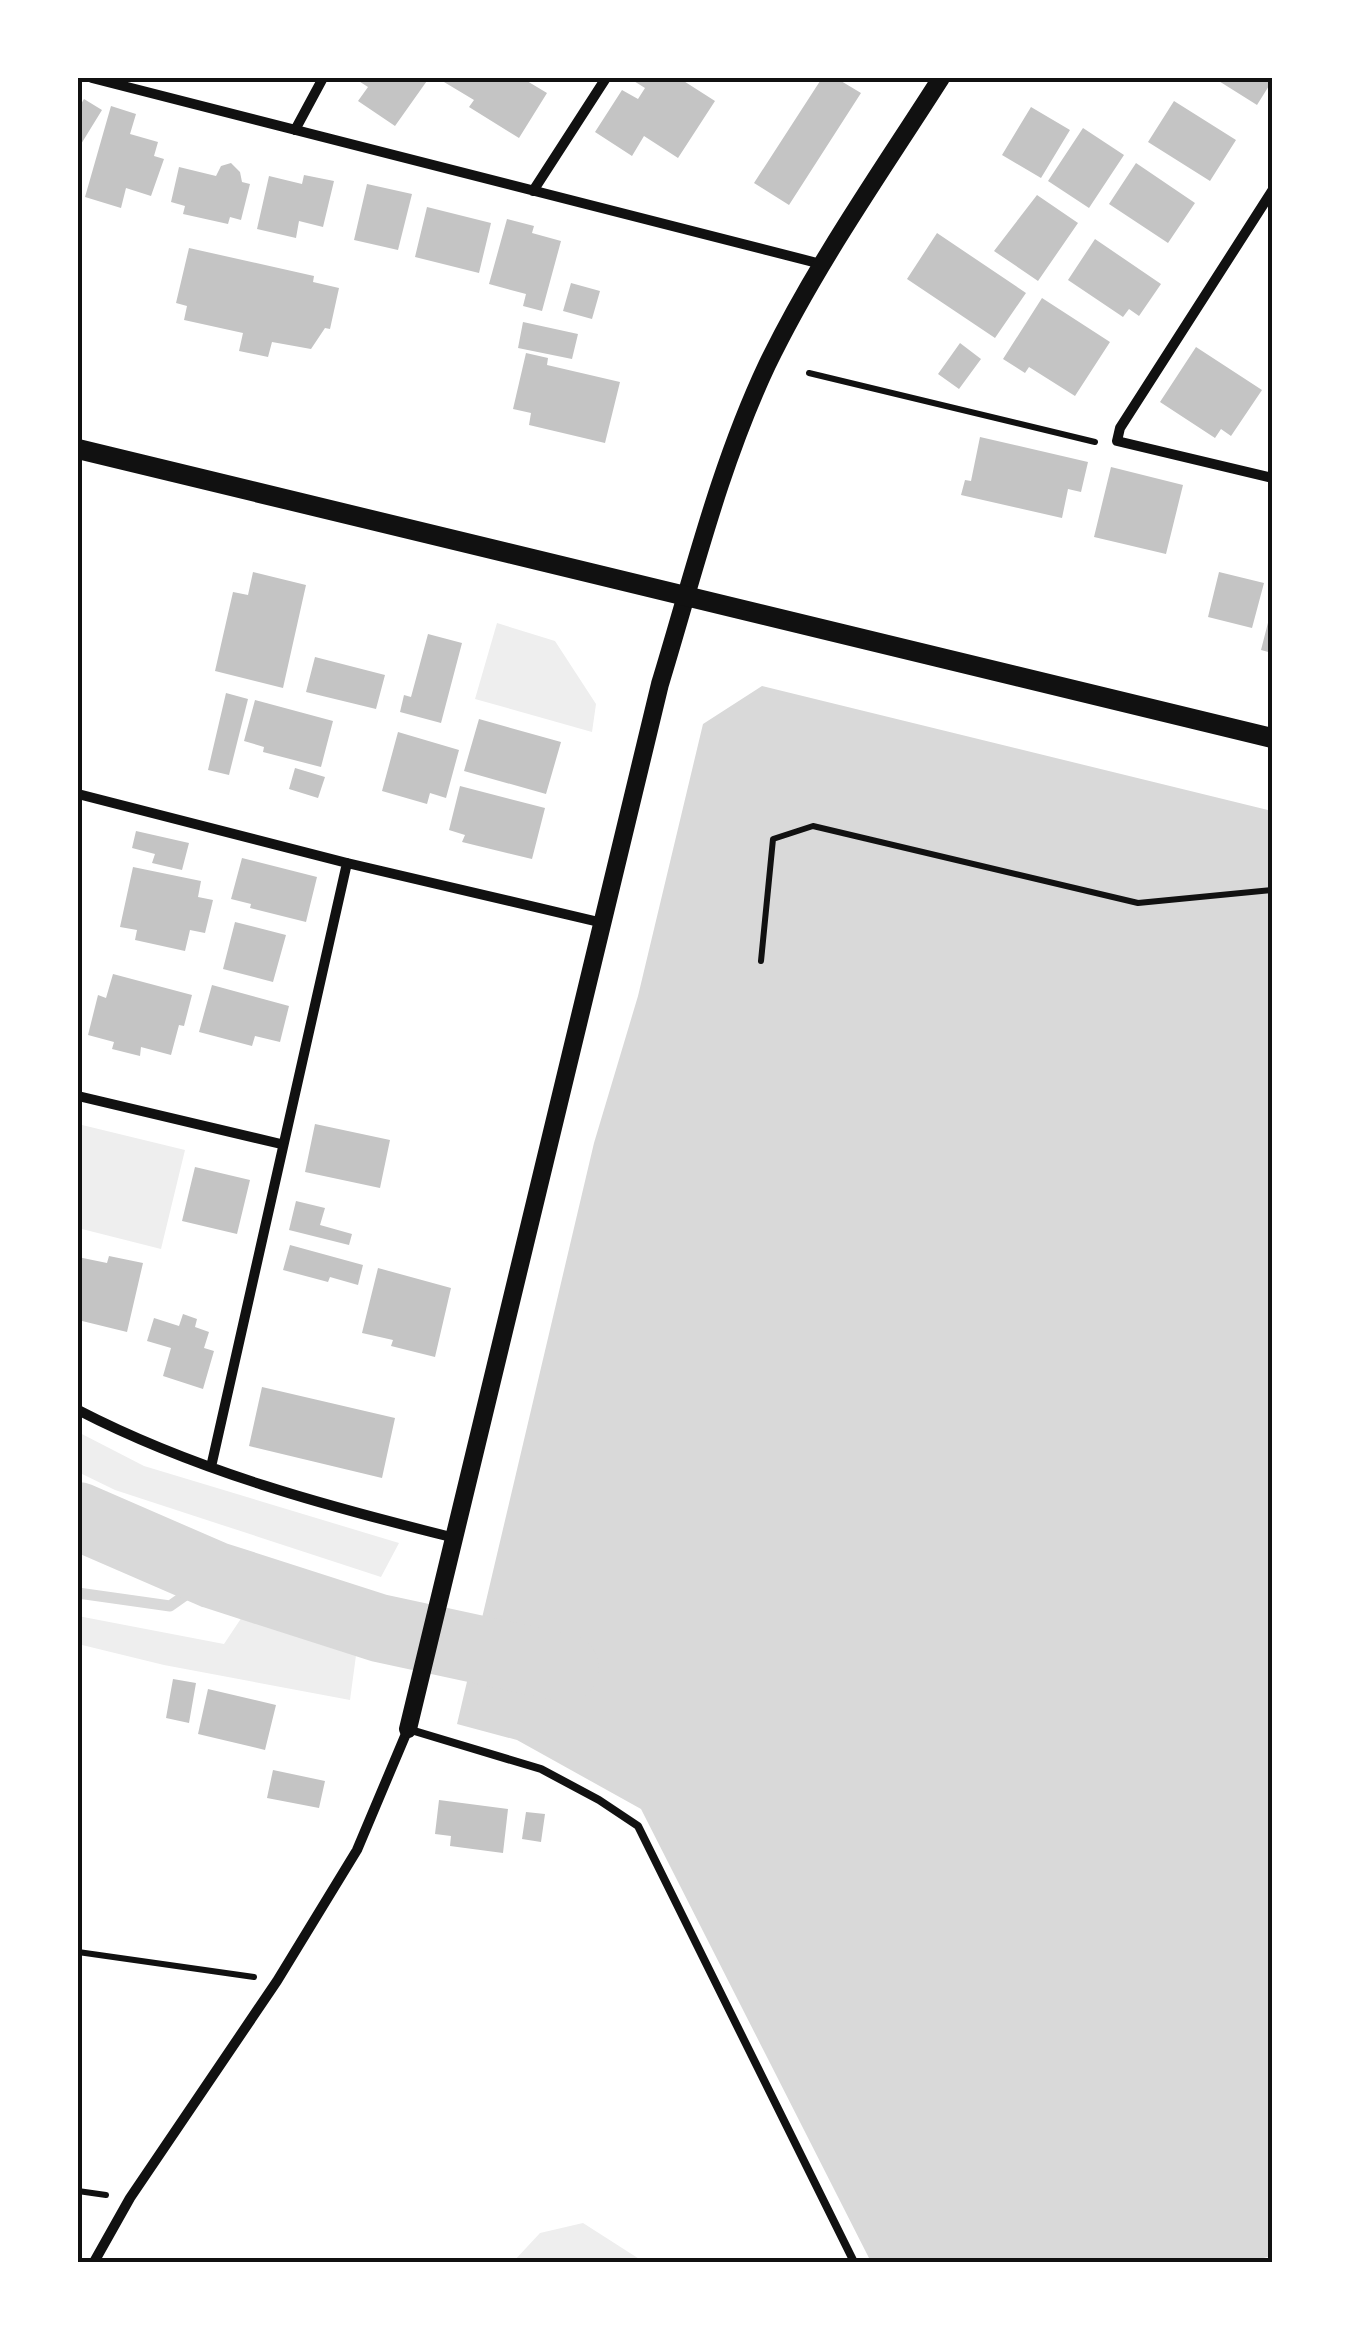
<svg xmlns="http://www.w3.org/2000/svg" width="1350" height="2340" font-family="Mulish,sans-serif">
  <rect width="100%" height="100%" fill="#fff"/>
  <!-- green -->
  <path fill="#eee" d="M497 623 555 641 596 704 592 732 475 699Z
    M78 1124 185 1150 161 1249 78 1228Z
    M78 1432 144 1466 399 1543 381 1577 115 1490 78 1472Z
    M244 1614 357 1648 350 1700 164 1665 78 1644V1616L224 1644Z
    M583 2223 644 2262H513L540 2233Z"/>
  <!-- water -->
  <path fill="#d9d9d9" d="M762 686 1272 811V2256L1247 2262H871L641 1809 517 1740 457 1724 594 1143 638 996 703 724Z"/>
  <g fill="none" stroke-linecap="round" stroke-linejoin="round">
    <!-- stream -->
    <path stroke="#d9d9d9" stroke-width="11" d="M78 1593 170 1606 214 1575"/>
    <!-- river -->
    <path stroke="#d9d9d9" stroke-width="68" d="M78 1516 214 1575 379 1628 565 1668"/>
  </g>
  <!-- building -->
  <path fill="#c4c4c4" d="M354 78H429L395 126 358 101 368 87Z
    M447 78H522L547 93 519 138 469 107 474 100 444 82Z
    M629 78H679L715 101 678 158 644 136 632 156 595 132 622 90 638 99 645 88Z
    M822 78H836L861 93 789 205 754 183Z
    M1214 78H1272V81L1257 105Z
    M84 99 102 110 78 149V109Z
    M1174 101 1236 140 1210 181 1148 142Z
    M111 106 136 114 130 134 158 142 154 156 164 159 151 196 126 188 121 208 85 197Z
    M1031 107 1070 130 1041 178 1002 155Z
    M1083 128 1124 155 1089 208 1048 181Z
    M231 163 240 172 242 182 250 184 241 220 230 217 228 224 183 214 185 206 171 202 179 167 216 176 221 166Z
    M1136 163 1195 203 1168 243 1109 204Z
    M304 175 334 181 323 227 299 221 296 238 257 229 269 176 302 184Z
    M367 184 412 194 398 250 354 240Z
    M1037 195 1078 223 1038 281 994 251Z
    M427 207 491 223 479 273 415 257Z
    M507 219 534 226 532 233 561 241 542 311 523 306 526 294 489 284Z
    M937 233 1026 293 995 338 907 279Z
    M1095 239 1161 284 1139 316 1129 309 1123 317 1068 280Z
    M189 248 314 276 313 282 339 288 330 329 325 328 311 349 272 342 268 357 239 351 243 333 184 320 187 306 176 303Z
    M571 283 600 291 592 319 563 311Z
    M1042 298 1110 342 1075 396 1029 367 1025 373 1003 359Z
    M523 322 578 334 572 359 518 348Z
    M960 343 981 359 959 389 938 374Z
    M1196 347 1262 390 1231 436 1221 429 1215 438 1160 402Z
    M526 353 548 358 547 365 620 382 605 443 529 425 531 413 513 409Z
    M980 437 1088 462 1081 492 1068 489 1062 518 961 495 965 480 971 481Z
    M1111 467 1183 485 1166 554 1094 537Z
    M253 572 306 585 283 688 215 671 233 592 248 595Z
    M1219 572 1264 583 1252 628 1208 617Z
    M1271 611H1272V653L1261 650Z
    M428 634 462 643 441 723 400 712 404 695 411 697Z
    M315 657 385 675 376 709 306 692Z
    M226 693 248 699 229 775 208 770Z
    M255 700 333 721 321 767 263 752 264 747 244 741Z
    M479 719 561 742 546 794 464 771Z
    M398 732 459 750 446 798 430 793 427 804 382 791Z
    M295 768 325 777 318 798 289 789Z
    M460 786 545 808 532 859 462 842 465 835 449 830Z
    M136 831 189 843 182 870 152 863 155 854 132 848Z
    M242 858 317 877 306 922 250 908 251 904 231 899Z
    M133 867 201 881 198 897 213 900 205 933 190 930 185 951 135 940 137 930 120 927Z
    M235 922 286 935 273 982 223 969Z
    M113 974 192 995 184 1026 179 1025 171 1055 141 1047 140 1056 112 1049 114 1042 88 1035 98 995 106 998Z
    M212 985 289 1006 280 1042 255 1036 252 1046 199 1032Z
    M315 1124 390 1140 380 1188 305 1172Z
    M195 1167 250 1180 237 1234 182 1221Z
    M296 1201 325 1208 320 1225 352 1234 349 1245 289 1230Z
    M290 1245 363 1265 358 1285 330 1277 328 1282 283 1270Z
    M109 1256 143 1263 127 1332 78 1320V1257L107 1263Z
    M378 1268 451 1288 435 1357 391 1346 393 1340 362 1333Z
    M183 1314 197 1319 195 1327 209 1332 204 1348 214 1351 203 1389 163 1376 171 1348 147 1341 154 1318 179 1326Z
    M262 1387 395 1418 382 1478 249 1446Z
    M173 1679 196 1683 189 1723 166 1718Z
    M208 1689 276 1705 265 1750 198 1734Z
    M273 1770 325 1781 319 1808 267 1798Z
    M439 1800 508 1809 503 1853 450 1846 451 1836 435 1834Z
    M526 1812 545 1814 541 1842 522 1839Z"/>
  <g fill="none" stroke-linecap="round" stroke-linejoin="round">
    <!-- path -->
    <path stroke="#111" stroke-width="6" d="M809 373 1095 442
      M761 961 773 839 813 826 1138 903 1272 890
      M78 1952 254 1977
      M78 2191 106 2195"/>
    <!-- service -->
    <path stroke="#111" stroke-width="8" d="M411 1730 541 1769 599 1800 638 1826 854 2262"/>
    <!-- minor -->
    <path stroke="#111" stroke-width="10" d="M92 78 821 264
      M295 130 323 78
      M533 191 606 78
      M1272 191 1120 428 1117 441 1272 478
      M78 794 347 863 603 923
      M78 1096 281 1144
      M78 1410C196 1471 326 1506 455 1538
      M211 1467 347 863
      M94 2262 130 2198 277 1981 357 1850 408 1729"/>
    <!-- tertiary -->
    <path stroke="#111" stroke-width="18" d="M408 1729 660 684C693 576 719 467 767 365 816 264 881 172 941 78"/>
    <!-- secondary -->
    <path stroke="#111" stroke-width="20" d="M78 449 1272 738"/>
  </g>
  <!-- border -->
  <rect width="1350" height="2340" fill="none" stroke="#ffffff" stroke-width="160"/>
  <rect x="80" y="80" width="1190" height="2180" fill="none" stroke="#111" stroke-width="4"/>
</svg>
